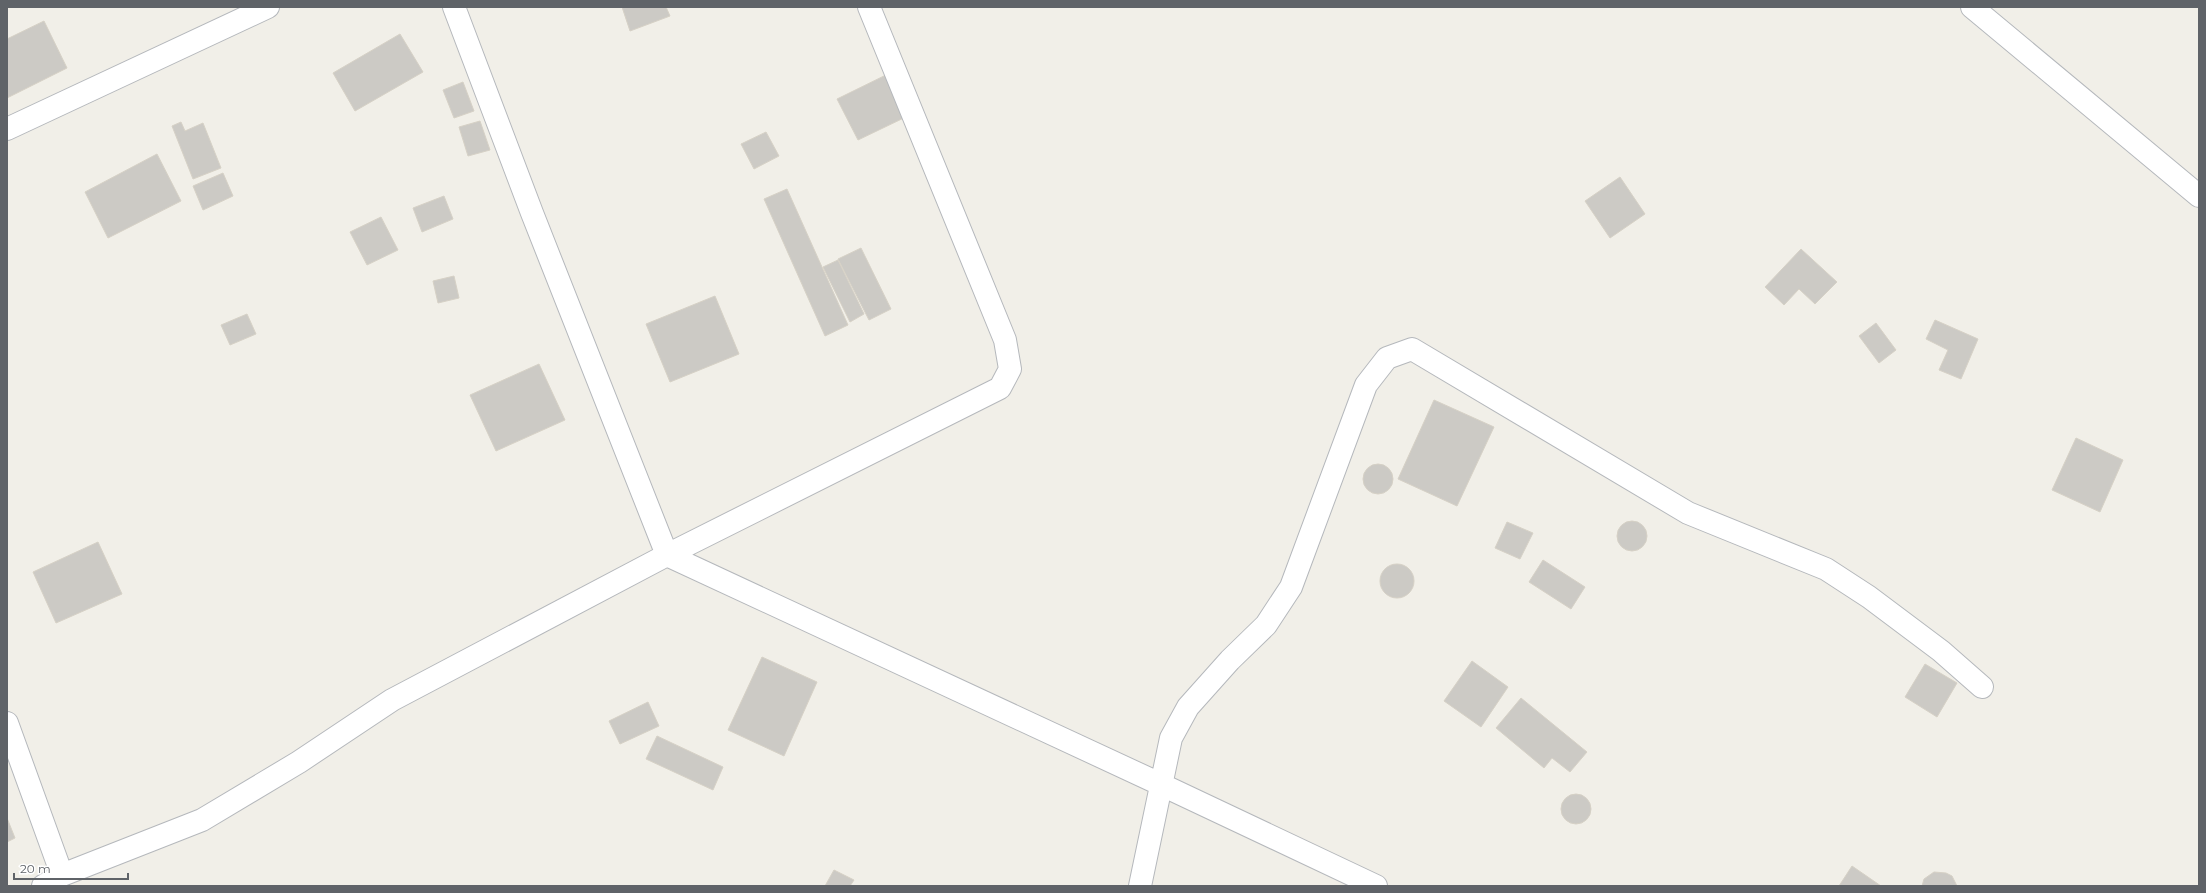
<svg xmlns="http://www.w3.org/2000/svg" width="2206" height="893" font-family="Montserrat,sans-serif">
  <rect width="100%" height="100%" fill="#f1efe8"/>
  <!-- building -->
  <path fill="#cccac5" stroke="#d6d1c6" d="M622 7H666L670 16 630 31Z
    M44 21 67 68 7 98V39Z
    M400 34 423 72 355 111 333 73Z
    M890 73 910 115 858 140 837 99Z
    M463 82 474 111 454 118 443 90Z
    M480 121 490 150 468 156 459 127Z
    M181 122 185 131 203 123 221 168 193 179 172 126Z
    M766 132 779 156 754 169 741 144Z
    M157 154 181 201 108 238 85 192Z
    M223 173 233 196 203 210 193 186Z
    M1620 177 1645 214 1610 238 1585 201Z
    M787 189 848 325 825 336 764 199Z
    M444 196 453 219 422 232 413 208Z
    M381 217 398 250 367 265 350 232Z
    M861 248 891 309 869 320 838 259Z
    M1801 249 1837 282 1815 304 1799 289 1784 305 1765 287Z
    M838 260 864 314 850 322 823 267Z
    M454 276 459 298 438 303 433 281Z
    M715 296 739 354 670 382 646 324Z
    M247 314 256 334 230 345 221 325Z
    M1935 320 1978 339 1961 379 1939 370 1948 350 1926 339Z
    M1876 323 1896 350 1879 363 1859 336Z
    M539 364 565 420 496 451 470 395Z
    M1434 400 1494 427 1457 506 1398 479Z
    M2076 438 2123 460 2100 512 2052 490Z
    M1363 479a15 15 0 1 1 30 0a15 15 0 1 1-30 0Z
    M1617 536a15 15 0 1 1 30 0a15 15 0 1 1-30 0Z
    M1507 522 1533 533 1520 559 1495 548Z
    M98 542 122 594 56 623 33 572Z
    M1543 560 1585 587 1571 609 1529 582Z
    M1380 581a17 17 0 1 1 34 0a17 17 0 1 1-34 0Z
    M762 657 817 682 784 756 728 730Z
    M1472 661 1508 687 1481 727 1444 701Z
    M1925 664 1957 683 1937 717 1905 697Z
    M1521 698 1587 752 1570 772 1552 758 1544 768 1496 728Z
    M648 702 659 726 620 744 609 721Z
    M657 736 723 767 713 790 646 759Z
    M1561 809a15 15 0 1 1 30 0a15 15 0 1 1-30 0Z
    M7 818 15 838 7 842Z
    M1852 866 1881 886H1839Z
    M834 870 854 880 850 886H825Z
    M1934 872 1946 873 1952 876 1957 886H1922L1924 879Z"/>
  <g fill="none" stroke-linecap="round" stroke-linejoin="round">
    <!-- street casing -->
    <g stroke="#b5b8bc" stroke-width="24">
      <path id="street" d="M454 7 532 213 667 555 1160 784 1376 886
        M1972 7 2199 196
        M7 129 268 7
        M7 723 62 875
        M43 886 62 875 202 820 299 762 392 700 667 555 1000 388 1010 369 1005 340 869 7
        M1140 886 1171 738 1188 707 1230 660 1266 625 1291 587 1366 385 1387 358 1412 349 1688 513 1826 569 1869 597 1941 651 1982 687"/>
    </g>
    <!-- street -->
    <use href="#street" stroke="#fff" stroke-width="22"/>
  </g>
  <!-- border -->
  <rect width="2206" height="893" fill="none" stroke="#5f6368" stroke-width="16"/>
  <!-- scale -->
  <path d="M14 873v6h114v-6" fill="none" stroke="#5f6368" stroke-width="2"/>
  <text x="20" y="873" font-size="12" fill="#5f6368" stroke="#ffffff" stroke-width="3" paint-order="stroke">20 m</text>
</svg>
